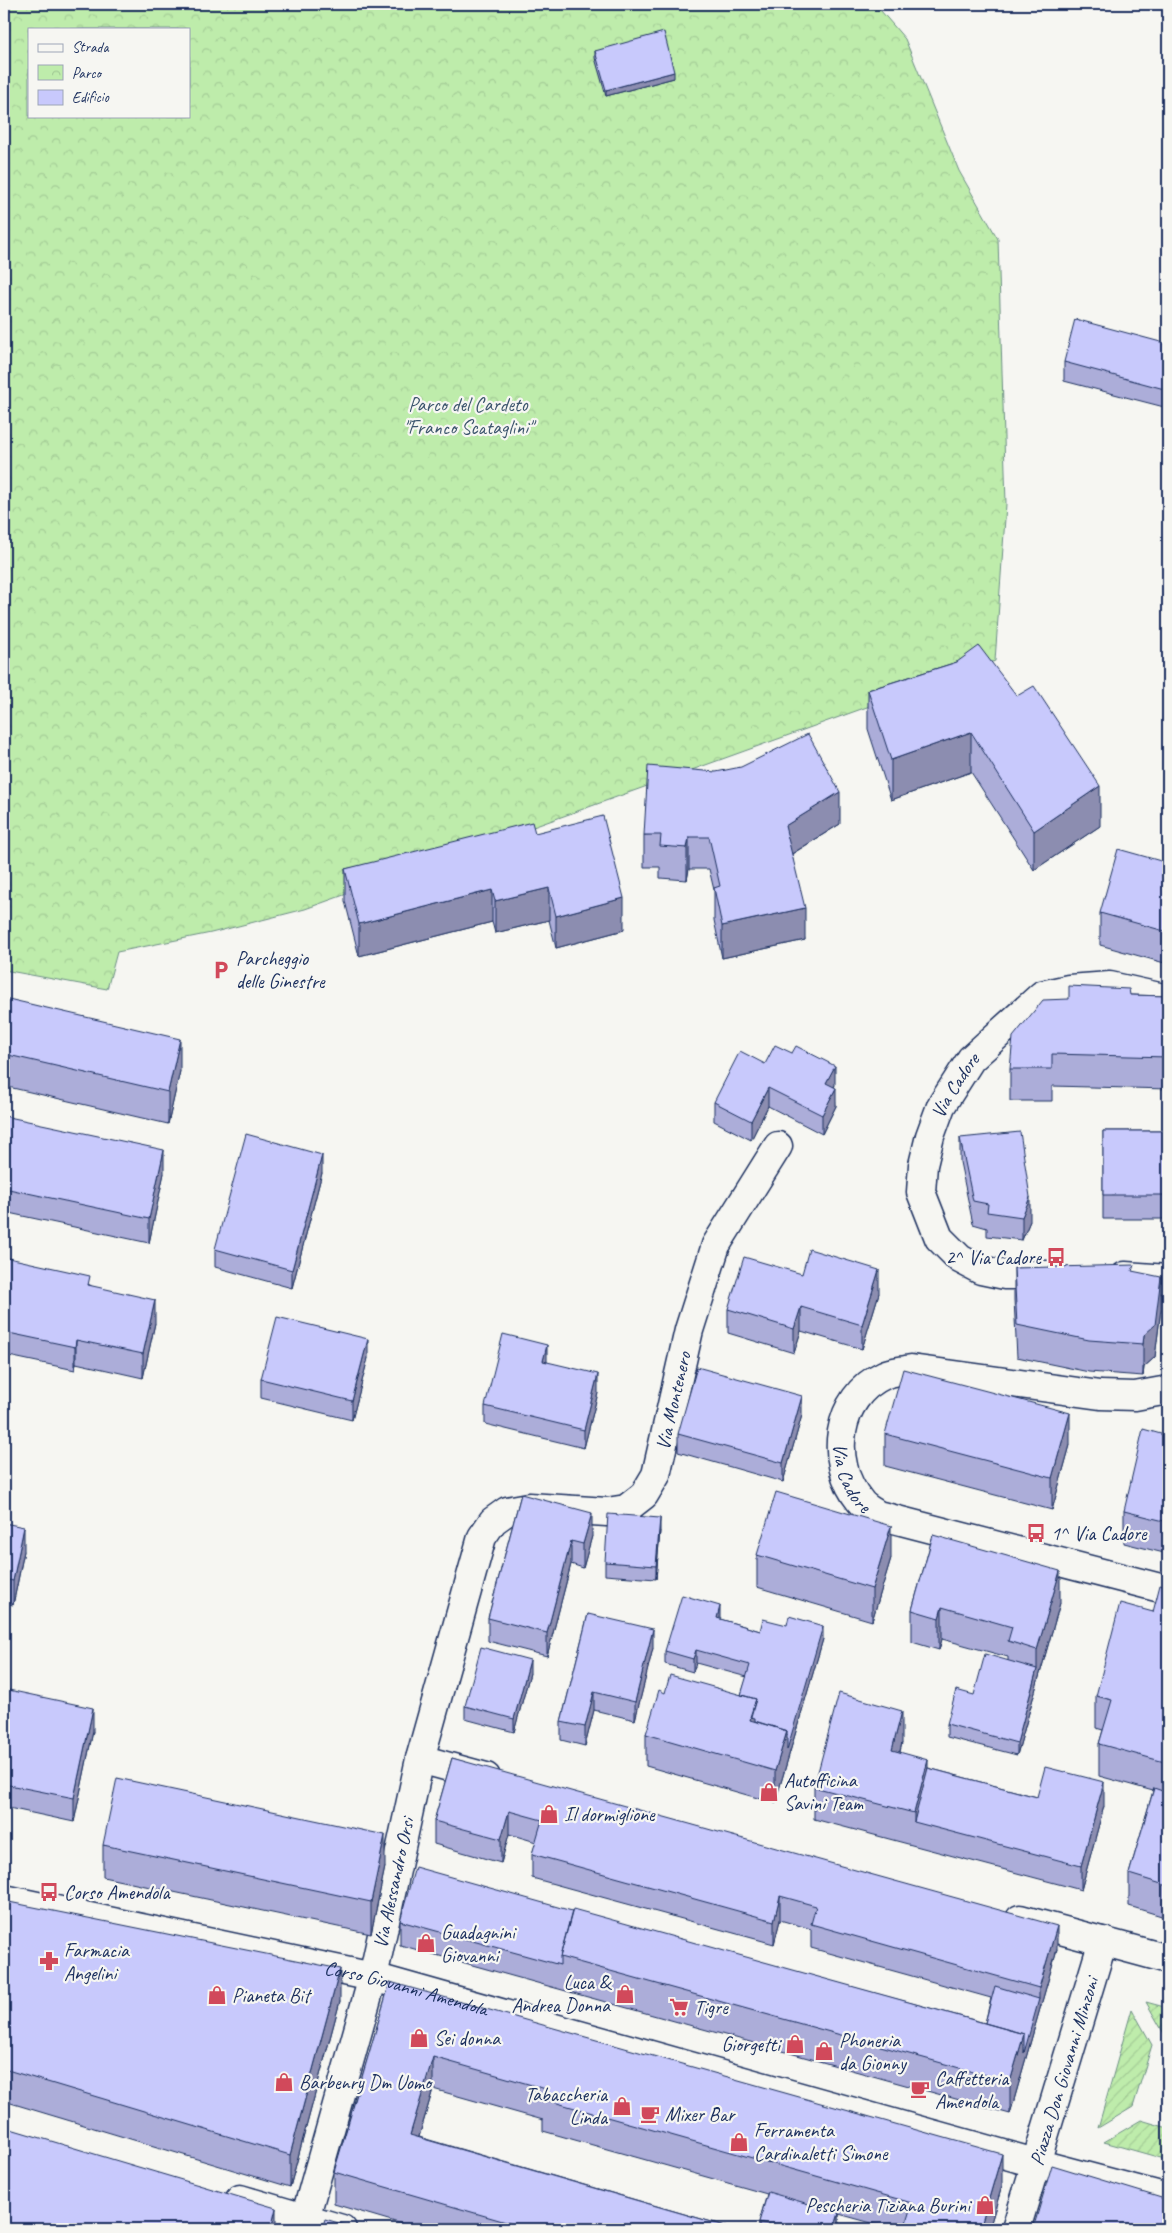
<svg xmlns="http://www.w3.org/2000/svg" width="1172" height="2233" font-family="Caveat,sans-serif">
  <defs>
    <pattern id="park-crowns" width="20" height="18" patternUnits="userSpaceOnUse" patternTransform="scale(1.25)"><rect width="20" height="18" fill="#beecab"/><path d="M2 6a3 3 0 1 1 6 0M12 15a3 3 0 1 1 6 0" fill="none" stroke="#a3cb96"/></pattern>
    <pattern id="garden-furrows" width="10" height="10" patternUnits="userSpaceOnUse" patternTransform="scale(1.25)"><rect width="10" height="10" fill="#beecab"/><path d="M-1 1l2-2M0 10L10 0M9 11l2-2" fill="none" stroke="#a3cb96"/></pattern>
  </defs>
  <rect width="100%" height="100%" fill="#f6f6f2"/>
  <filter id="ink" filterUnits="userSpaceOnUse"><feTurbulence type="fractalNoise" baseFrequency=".02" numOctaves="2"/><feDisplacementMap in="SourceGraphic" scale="10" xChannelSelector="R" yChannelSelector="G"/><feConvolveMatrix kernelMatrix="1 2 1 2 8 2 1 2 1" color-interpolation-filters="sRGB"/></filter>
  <g filter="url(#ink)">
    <!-- park -->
    <path fill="url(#park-crowns)" stroke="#6c8e84" fill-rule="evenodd" d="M4 4H875L905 39 959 171 998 239 1006 504 995 661 305 909 211 933 117 952 107 989 4 970ZM29 29H189V116H29Z"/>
    <!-- garden -->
    <path fill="url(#garden-furrows)" stroke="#6c8e84" d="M1146 2002 1168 2008V2038L1166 2037Z
      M1132 2009 1152 2045 1133 2107 1098 2128Z
      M1141 2120 1168 2128V2160L1104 2142Z"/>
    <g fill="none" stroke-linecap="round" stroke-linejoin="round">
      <!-- minor casing -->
      <g stroke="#1b2f5e" stroke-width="31">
        <g id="minor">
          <path id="s1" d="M1052 1275H1005L981 1270 960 1259 939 1238 921 1192 923 1165 930 1136 941 1106 971 1059 1042 995 1069 989 1110 986 1168 999"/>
          <path d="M1125 1276 1168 1279"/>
          <path id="s2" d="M1168 1390 1135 1396 1100 1395 911 1369C903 1371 892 1371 884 1375 836 1397 828 1462 860 1501 864 1507 872 1511 878 1515L1168 1590"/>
          <path d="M420 1759 486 1777"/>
          <path id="s3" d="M4 1899 373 1977 1035 2163 1168 2198"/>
          <path d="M1020 1919 1168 1959"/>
          <path d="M240 2199 342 2229"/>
          <path id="s4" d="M302 2229 373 1977 420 1759 482 1537 493 1521 507 1511 529 1507 607 1512 626 1509 644 1495 656 1475 689 1330 716 1245 778 1146"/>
          <path id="s5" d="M1016 2229 1103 1941"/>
        </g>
      </g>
      <!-- minor -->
      <use href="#minor" stroke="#f6f6f2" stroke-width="28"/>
    </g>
    <!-- wall -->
    <path fill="#acadd9" stroke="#1b2f5e" d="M595 51 674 78 606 96 595 58Z
      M1168 344V408L1064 381V362Z
      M957 662 1100 826 1034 870 971 772 891 800 868 729V690Z
      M840 824 792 854 805 940 722 958 714 920V890L709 869H689L687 880 660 878V867H644V835Z
      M535 833 624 930 556 948 549 920 495 933 492 922 359 956 345 901V869Z
      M1168 863V964L1100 945V913Z
      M1130 995 1168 996V1089L1052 1086V1101H1010V1069Z
      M4 998 180 1071 168 1124 4 1086Z
      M765 1064 835 1085 834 1087 836 1106 822 1134 768 1106 751 1140 714 1121V1102Z
      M4 1116 164 1173 149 1243 4 1212Z
      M1103 1131H1168V1219H1103Z
      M960 1138 1030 1221 1022 1240 987 1236V1228L973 1224 960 1162Z
      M322 1173 292 1288 215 1267V1249Z
      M4 1257 90 1285 155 1323 143 1378 76 1363 75 1370 4 1355Z
      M1014 1268 1134 1272 1161 1309 1155 1357 1144 1367 1143 1376 1089 1372 1017 1357 1014 1300Z
      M802 1274 879 1293 862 1349 801 1331 794 1353 728 1333V1309Z
      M368 1358 352 1420 261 1398V1379Z
      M547 1362 598 1393 584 1448 485 1424V1406Z
      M802 1415 783 1482 678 1452V1434Z
      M885 1434 1070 1445 1052 1510 885 1466Z
      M1168 1436V1554L1124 1543V1511Z
      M521 1494 592 1536 583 1568 571 1564 547 1656 488 1641V1618Z
      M4 1523 24 1551 13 1605 4 1603Z
      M660 1531 656 1579 605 1575V1562Z
      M933 1535 1060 1603 1017 1755 947 1737V1724L1008 1661V1657L942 1639 939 1650 912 1642V1610Z
      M757 1555 891 1558 872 1621 757 1587Z
      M1168 1587V1918L1129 1906V1874L1153 1791 1099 1776V1744L1103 1730 1096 1728V1696L1153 1612Z
      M588 1614 653 1648 635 1720 594 1710 585 1746 561 1740V1722Z
      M720 1619 760 1631 823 1639 775 1803 646 1766V1734L665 1693 741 1695 747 1677 696 1663 693 1672 665 1664V1651Z
      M530 1673 514 1732 465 1719V1706Z
      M4 1689 93 1731 74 1822 4 1807Z
      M902 1743 900 1752 928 1768 1037 1797 1104 1806 1081 1890 814 1819V1787Z
      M452 1758 1057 1949 1010 2114 400 1945V1921L572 1911 985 2023 991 1998 811 1948V1929L780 1920 774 1944 532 1878V1854L536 1842 509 1834 501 1863 434 1844V1821Z
      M103 1845 385 1867 371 1934 103 1877Z
      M4 1901 340 2001 290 2187 4 2101Z
      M390 1982 1002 2186 989 2229H893L839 2214V2229H759V2222L767 2194 543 2131V2120L433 2089 419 2137 736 2229H419L334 2204V2172Z"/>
    <!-- shaded-wall -->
    <path fill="#8c8db0" stroke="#1b2f5e" d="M674 72V78L606 96V90Z
      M971 732V772L891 800V760Z
      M1100 786V826L1034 870V831Z
      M840 792V824L785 858V826Z
      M689 837V869L687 880V848Z
      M549 888V920L495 933V901Z
      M492 890V922L359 956V924Z
      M624 898V930L556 948V916Z
      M805 908V940L722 958V926Z
      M180 1039V1071L168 1124V1092Z
      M835 1066V1085L826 1102V1083Z
      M768 1088V1106L751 1140V1121Z
      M836 1088V1106L822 1134V1115Z
      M164 1150V1173L149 1243V1219Z
      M322 1155V1173L292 1288V1270Z
      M1030 1197V1221L1022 1240V1217Z
      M879 1270V1293L862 1349V1325Z
      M1161 1277V1309L1155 1357 1144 1367 1143 1376V1344L1144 1335Z
      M155 1300V1323L143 1378V1354Z
      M801 1307V1331L794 1353V1329Z
      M368 1339V1358L352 1420V1401Z
      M76 1340V1363L75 1370V1347Z
      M547 1345V1364L543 1361Z
      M598 1374V1393L584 1448V1430Z
      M802 1396V1415L783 1482V1463Z
      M1070 1413V1445L1052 1510V1478Z
      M592 1513V1536L583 1568V1544Z
      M660 1518V1531L656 1579V1566Z
      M891 1526V1558L872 1621V1589Z
      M24 1527V1551L13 1605V1581Z
      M571 1541V1564L547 1656V1633Z
      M1060 1571V1603L1017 1755V1743L1037 1669V1650Z
      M720 1606V1619L717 1618Z
      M942 1607V1639L939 1650V1618Z
      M823 1626V1639L775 1803V1771L787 1731Z
      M653 1629V1648L635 1720V1702Z
      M696 1650V1663L693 1672V1659Z
      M530 1660V1673L514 1732V1719Z
      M594 1692V1710L585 1746V1727Z
      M756 1699V1731L750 1720Z
      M93 1708V1731L74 1822V1798Z
      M902 1711V1743L892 1782V1750Z
      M928 1760V1792L914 1822V1813Z
      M1104 1782V1806L1081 1890V1866Z
      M509 1811V1834L501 1863V1839Z
      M385 1835V1867L371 1934V1902Z
      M780 1896V1920L774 1944V1921Z
      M1057 1926V1949L1010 2114V2082L1024 2034 1039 1999V1988Z
      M340 1969V2001L290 2187V2155Z
      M433 2057V2089L410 2167V2135Z
      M1002 2154V2186L989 2229H980Z
      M276 2208V2229H271Z
      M839 2213V2229H834Z"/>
    <!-- building -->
    <path fill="#c8c9fc" stroke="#1b2f5e" d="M664 32 674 72 606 90 595 51Z
      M1075 319 1168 344V390L1064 362Z
      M979 646 1017 696 1034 686 1100 786 1034 831 971 732 891 760 868 690 957 662Z
      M808 734 840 792 785 826 805 908 722 926 714 888 720 886 709 837H689L687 848 660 846 661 835H644L648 766 716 772 741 767Z
      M603 816 624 898 556 916 549 888 495 901 492 890 359 924 345 869 532 822 535 833Z
      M1118 849 1168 863V932L1100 913Z
      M1069 986 1129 989 1130 995 1168 996V1057L1052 1054V1069H1010L1013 1037 1043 1000 1069 999Z
      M4 998 180 1039 168 1092 4 1054Z
      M775 1045 792 1053 796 1046 835 1066 826 1083 836 1088 822 1115 768 1088 751 1121 714 1102 740 1051 765 1064Z
      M4 1116 164 1150 149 1219 4 1188Z
      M1103 1131H1168V1195H1103Z
      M1020 1132 1030 1197 1022 1217 987 1212 988 1204 973 1201 960 1138Z
      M246 1134 322 1155 292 1270 215 1249Z
      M809 1249 879 1270 862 1325 801 1307 794 1329 728 1309 744 1257 802 1274Z
      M4 1257 90 1276 88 1285 155 1300 143 1354 76 1340 75 1347 4 1332Z
      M1134 1265 1132 1271 1161 1277 1155 1325 1144 1335 1143 1344 1089 1340 1017 1325 1014 1268Z
      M277 1317 368 1339 352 1401 261 1379Z
      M503 1334 547 1345 543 1361 598 1374 584 1430 485 1406Z
      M697 1367 802 1396 783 1463 678 1434Z
      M903 1369 1070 1413 1052 1478 885 1434Z
      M1143 1429 1168 1436V1522L1124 1511Z
      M776 1492 891 1526 872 1589 757 1555Z
      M521 1494 592 1513 583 1544 571 1541 547 1633 488 1618Z
      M608 1514 660 1518 656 1566 605 1562Z
      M4 1523 24 1527 13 1581 4 1579Z
      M933 1535 1060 1571 1037 1650 1008 1641 1012 1627 942 1607 939 1618 912 1610Z
      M1160 1585 1168 1587V1763L1099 1744 1112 1700 1096 1696 1120 1603 1153 1612Z
      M682 1595 720 1606 717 1618 760 1631 763 1619 787 1625 789 1616 823 1626 787 1750V1731L755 1721V1718L750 1717 756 1699 741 1695 750 1665 696 1650 693 1659 665 1651Z
      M588 1614 653 1629 635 1702 594 1692 585 1727 561 1722Z
      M481 1647 530 1660 514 1719 465 1706Z
      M985 1654 1037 1669 1017 1743 947 1724 956 1690 974 1695Z
      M670 1675 756 1699 750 1720 787 1731 775 1771 646 1734 659 1690 665 1693Z
      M4 1689 93 1708 74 1798 4 1784Z
      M839 1693 902 1711 892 1750 928 1760 914 1813 814 1787Z
      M452 1758 1057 1926 1039 1988 811 1924 816 1906 780 1896 774 1921 532 1854 542 1820 509 1811 501 1839 434 1821Z
      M1045 1767 1104 1782 1081 1866 914 1822 928 1768 1037 1797Z
      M117 1778 385 1835 371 1902 103 1845Z
      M1154 1788 1168 1793V1886L1129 1874Z
      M415 1867 572 1911 560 1957V1965L400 1921Z
      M4 1901 340 1969 290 2155 4 2069Z
      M573 1909 1024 2034 1010 2082 560 1957Z
      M390 1982 1002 2154 980 2229H911L905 2226 912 2203 543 2099 546 2089 433 2057 410 2135 736 2229H530L334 2172Z
      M995 1986 1039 1999 1024 2053V2034L985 2023Z
      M4 2127 276 2208 271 2229H4Z
      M1052 2165 1168 2200V2229H1033Z
      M768 2192 839 2213 834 2229H778L779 2227 759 2222Z
      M325 2219 359 2229H322Z"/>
  </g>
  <!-- icons -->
  <defs>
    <g id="parking-bare" transform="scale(1.5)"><path d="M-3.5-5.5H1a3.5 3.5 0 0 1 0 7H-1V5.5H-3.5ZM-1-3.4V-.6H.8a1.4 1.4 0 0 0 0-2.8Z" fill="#d1495b" stroke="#f6f6f2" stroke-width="2.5" paint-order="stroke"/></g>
    <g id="bus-bare" transform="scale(1.5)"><path d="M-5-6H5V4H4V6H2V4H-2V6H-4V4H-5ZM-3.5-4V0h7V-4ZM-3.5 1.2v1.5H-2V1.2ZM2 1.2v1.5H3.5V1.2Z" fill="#d1495b" stroke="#f6f6f2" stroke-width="2.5" paint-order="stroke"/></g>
    <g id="shop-bare" transform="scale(1.5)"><path d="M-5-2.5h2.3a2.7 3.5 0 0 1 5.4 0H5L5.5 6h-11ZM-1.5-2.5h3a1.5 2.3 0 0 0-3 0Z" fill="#d1495b" stroke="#f6f6f2" stroke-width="2.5" paint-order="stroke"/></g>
    <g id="pharmacy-bare" transform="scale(1.5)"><path d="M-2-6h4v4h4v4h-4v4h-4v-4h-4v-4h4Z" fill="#d1495b" stroke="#f6f6f2" stroke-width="2.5" paint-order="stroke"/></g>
    <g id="supermarket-bare" transform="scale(1.5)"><path d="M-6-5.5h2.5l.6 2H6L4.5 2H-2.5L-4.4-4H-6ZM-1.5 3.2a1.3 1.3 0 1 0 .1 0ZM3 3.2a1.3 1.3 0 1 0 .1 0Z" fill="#d1495b" stroke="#f6f6f2" stroke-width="2.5" paint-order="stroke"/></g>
    <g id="cafe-bare" transform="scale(1.5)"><path d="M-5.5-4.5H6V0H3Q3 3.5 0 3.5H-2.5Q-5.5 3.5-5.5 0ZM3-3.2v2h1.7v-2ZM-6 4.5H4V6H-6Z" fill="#d1495b" stroke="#f6f6f2" stroke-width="2.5" paint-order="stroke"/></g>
  </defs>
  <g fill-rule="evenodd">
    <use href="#parking-bare" x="221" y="970"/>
    <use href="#bus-bare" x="1056" y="1257"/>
    <use href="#bus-bare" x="1036" y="1533"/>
    <use href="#shop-bare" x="769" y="1792"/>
    <use href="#shop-bare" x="549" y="1814"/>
    <use href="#bus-bare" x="49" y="1892"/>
    <use href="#shop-bare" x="426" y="1943"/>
    <use href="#pharmacy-bare" x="49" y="1961"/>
    <use href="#shop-bare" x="625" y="1994"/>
    <use href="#shop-bare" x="217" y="1995"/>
    <use href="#supermarket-bare" x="679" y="2007"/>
    <use href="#shop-bare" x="419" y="2038"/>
    <use href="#shop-bare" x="795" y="2044"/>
    <use href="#shop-bare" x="824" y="2051"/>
    <use href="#shop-bare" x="284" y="2082"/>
    <use href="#cafe-bare" x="920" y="2089"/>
    <use href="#shop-bare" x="622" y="2106"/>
    <use href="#cafe-bare" x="650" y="2114"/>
    <use href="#shop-bare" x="739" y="2142"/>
    <use href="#shop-bare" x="985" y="2205"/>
  </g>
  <g text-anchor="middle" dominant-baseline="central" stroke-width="4.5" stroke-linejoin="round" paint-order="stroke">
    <!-- park labels -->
    <g font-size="20" fill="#3c556d" stroke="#f6f6f2">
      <text x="468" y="404">Parco del Cardeto<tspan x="468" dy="23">"Franco Scataglini"</tspan></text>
    </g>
    <!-- poi labels -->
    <g font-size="20" fill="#1b2f5e" stroke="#f6f6f2" text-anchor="start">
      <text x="236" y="958">Parcheggio<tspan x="236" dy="23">delle Ginestre</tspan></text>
      <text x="1041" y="1257" text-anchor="end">2^ Via Cadore</text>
      <text x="1051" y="1533">1^ Via Cadore</text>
      <text x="784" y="1780">Autofficina<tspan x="784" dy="23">Savini Team</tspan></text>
      <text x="564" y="1814">Il dormiglione</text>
      <text x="64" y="1892">Corso Amendola</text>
      <text x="441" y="1932">Guadagnini<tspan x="441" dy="23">Giovanni</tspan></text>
      <text x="64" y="1950">Farmacia<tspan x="64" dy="23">Angelini</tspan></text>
      <text x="610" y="1982" text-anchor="end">Luca &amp;<tspan x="610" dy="23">Andrea Donna</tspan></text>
      <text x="232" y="1995">Pianeta Bit</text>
      <text x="694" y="2007">Tigre</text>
      <text x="434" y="2038">Sei donna</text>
      <text x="839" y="2040">Phoneria<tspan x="839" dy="23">da Gionny</tspan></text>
      <text x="780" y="2044" text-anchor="end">Giorgetti</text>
      <text x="935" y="2078">Caffetteria<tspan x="935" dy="23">Amendola</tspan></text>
      <text x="299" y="2082">Barbenry Dm Uomo</text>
      <text x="607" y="2094" text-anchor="end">Tabaccheria<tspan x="607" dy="23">Linda</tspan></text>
      <text x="665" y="2114">Mixer Bar</text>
      <text x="754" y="2130">Ferramenta<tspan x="754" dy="23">Cardinaletti Simone</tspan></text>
      <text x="970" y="2205" text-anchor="end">Pescheria Tiziana Burini</text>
    </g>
    <!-- street labels -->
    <g font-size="20" fill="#1b2f5e" stroke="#f6f6f2">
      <text stroke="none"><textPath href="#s1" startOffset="288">Via Cadore</textPath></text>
      <text stroke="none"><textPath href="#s4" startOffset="994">Via Montenero</textPath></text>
      <text stroke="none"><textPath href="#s2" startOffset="409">Via Cadore</textPath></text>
      <text stroke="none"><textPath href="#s4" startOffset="358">Via Alessandro Orsi</textPath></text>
      <text stroke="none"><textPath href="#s3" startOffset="412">Corso Giovanni Amendola</textPath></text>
      <text stroke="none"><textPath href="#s5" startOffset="165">Piazza Don Giovanni Minzoni</textPath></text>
    </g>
  </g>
  <!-- margin -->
  <rect width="1172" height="2233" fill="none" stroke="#f6f6f2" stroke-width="20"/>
  <rect x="10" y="10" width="1152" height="2213" fill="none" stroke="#1b2f5e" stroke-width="2" filter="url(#ink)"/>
  <!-- legend -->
  <rect x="28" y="28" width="162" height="90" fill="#f6f6f2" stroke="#9ea6b7"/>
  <rect x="38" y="44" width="25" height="8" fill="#f6f6f2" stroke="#9ea6b7"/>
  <text x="72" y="52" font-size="15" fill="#1b2f5e">Strada</text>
  <rect x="38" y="65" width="25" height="15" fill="url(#park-crowns)" stroke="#9ea6b7"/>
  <text x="72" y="78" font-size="15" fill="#1b2f5e">Parco</text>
  <rect x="38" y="90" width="25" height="15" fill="#c8c9fc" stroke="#9ea6b7"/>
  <text x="72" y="102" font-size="15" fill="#1b2f5e">Edificio</text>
</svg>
